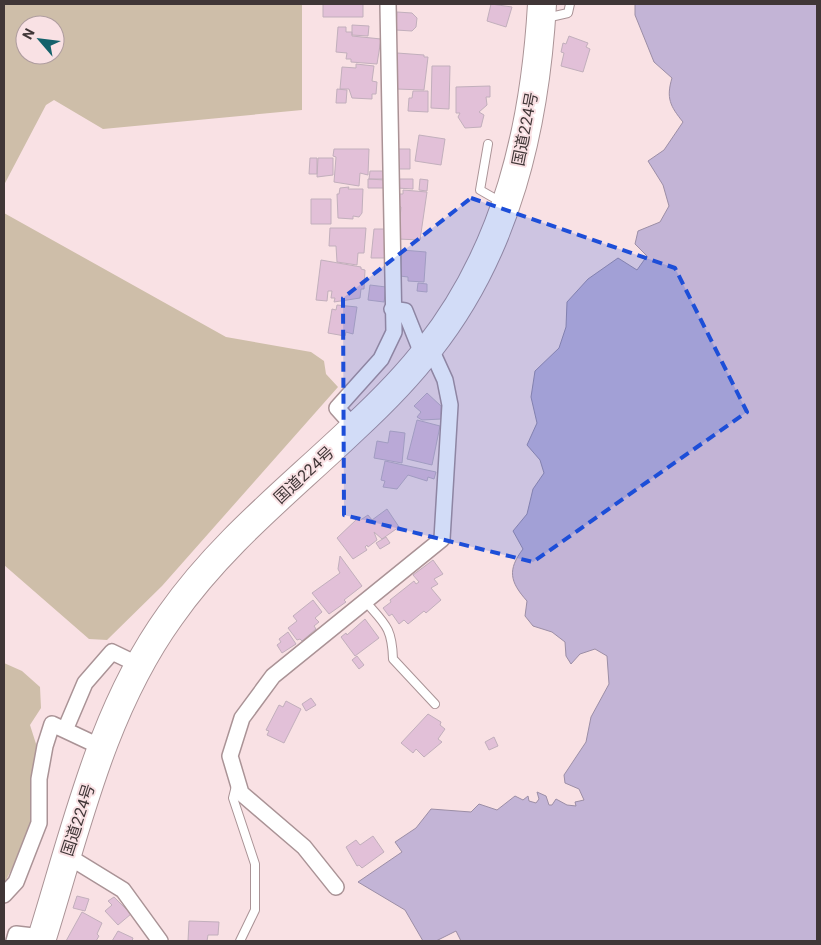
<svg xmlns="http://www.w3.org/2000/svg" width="821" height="945" font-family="Roboto,'Noto Sans JP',sans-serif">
  <rect width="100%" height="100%" fill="#f9e1e4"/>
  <!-- green -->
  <path fill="#cebea9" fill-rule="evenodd" d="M4 4H302V110L103 129 54 100 46 105 4 185ZM25 25H55V55H25Z
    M4 213 226 337 311 352 324 361 326 374 338 387 162 586 107 640 89 639 4 565Z
    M4 663 22 671 40 687 41 708 30 725 37 747 33 827 4 884Z"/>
  <!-- water -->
  <path fill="#c3b4d6" stroke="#9c8ea6" d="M635 4H817V941H461L456 931 436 941H423L405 910 358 882 402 852 395 842 416 828 431 809 471 812 479 804 497 810 515 796 523 800 528 796 529 801 536 803 539 799 537 792 546 796 549 805H552L556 799 567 805 576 806 575 802 584 800 579 789 565 783 564 775 586 742 591 717 609 684 607 656 595 649 580 654 571 664 566 656 565 642 552 632 533 626 525 616 527 601C510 582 507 570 523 549L513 531 527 514 533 489 544 473 540 460 527 445 537 423 531 397 535 371 559 348 566 327 567 302 588 279 618 258 637 270 647 256 635 244 638 231 660 222 669 206 663 185 648 161 664 150 683 122C670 106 666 98 672 78L654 62 635 15Z"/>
  <!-- building -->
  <path fill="#e2c0d8" stroke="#c2afbc" d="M323 4H363V17H323Z
    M491 4 512 7 506 27 487 21Z
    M397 12 412 13 417 18 416 27 412 31 396 30Z
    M352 25 369 26 368 36 352 35Z
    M338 27H346V32H352V36L381 39 377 64 351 62V59H346L347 53 336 52Z
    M569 36 588 43 586 47 590 49 583 72 561 66 564 53 561 52 563 43 566 44Z
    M397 53 424 55V57H428L424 90 396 89Z
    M356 64 374 66 372 81 377 82 376 94H372V99L352 98 349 89H340L342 67 356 68Z
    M432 66H450L449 109 431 108Z
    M490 86V97H486L487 105 479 112 484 115 481 127 465 128 458 117 460 113H456V87Z
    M337 89 347 90 346 103H336Z
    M413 91H428V112L408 111 409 98H412Z
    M419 135 445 139 441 165 415 161Z
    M334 149H369L368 175 360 173 359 186 334 182 336 157 333 156Z
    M395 149H410V169H395Z
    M310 158H317V174H309Z
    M318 158H333V175L317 177Z
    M370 171H385V179H369Z
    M368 179 385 180 384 188H368Z
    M397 179H413V189L397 188Z
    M420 179 428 180 427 191 419 190Z
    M349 187 348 189H363L362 213 359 217 353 216V219L338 218 337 194H339L340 188Z
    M403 190 427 192 420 240 398 239 401 207 399 206V194H403Z
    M311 199H331V224H311Z
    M330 228H366L364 253H358L357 265 337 262 336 246H329Z
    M374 229H388L387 258H371Z
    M402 250 426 252 424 282 408 281V277L400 276Z
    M321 260 361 267V269L365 270 364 289H361L360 298 334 302 335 298H331L332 291H328L327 301 316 300Z
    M418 283 427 284V292L417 291Z
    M370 285 386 287 384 302 368 300Z
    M337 305 357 307 353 334 346 332 345 336 328 333 332 309 336 310Z
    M427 393 441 406V419L422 420 417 417 421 412 414 406Z
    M417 420 440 426 432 465 407 459Z
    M390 431 405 433 402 463 374 458 377 441 388 443Z
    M385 461 436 472 434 479 428 477 427 481 408 475 397 489 383 487 385 481 381 480Z
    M387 509 399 527 382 539 374 532 377 540 368 547 367 545 365 547 367 550 353 559 337 538 357 519 359 521 368 515 372 520Z
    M386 537 390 543 380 549 376 543Z
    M340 556 362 586 344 600 346 602 329 614 312 593 340 573 338 569Z
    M433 560 443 574 434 579 438 584 431 588 441 600 426 613 424 611 408 624 404 620 399 624 392 614 389 616 383 608 391 602 390 600 414 581 416 584 419 582 413 575Z
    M313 600 322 612 315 618 319 622 314 626 316 629 302 641 300 639 297 640 288 628 297 621 293 616Z
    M365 619 379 638 355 656 341 637 346 633 347 635Z
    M288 632 296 644 282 653 277 645 281 642 279 639Z
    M357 656 364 665 359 669 352 660Z
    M311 698 316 705 306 711 302 704Z
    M286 701 301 709 284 743 267 735 269 731 266 730 279 705 283 707Z
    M428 714 441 722 440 725 445 729 438 739 442 742 424 757 416 749 413 753 401 743Z
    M494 737 498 746 489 750 485 742Z
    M373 836 384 852 362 868 359 865 357 866 346 847 356 840 360 845Z
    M77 896 89 899 85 911 73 908Z
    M114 897 131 914 118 925 105 911 112 905 108 901Z
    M82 912 102 923 97 934 99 936 96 941H66Z
    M189 921 219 922 218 935H208L207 941H188Z
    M118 931 133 938 132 941H112Z"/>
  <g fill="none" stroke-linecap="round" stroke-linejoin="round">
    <!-- lane casing -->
    <g stroke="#aa9396" stroke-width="10">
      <path id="lane" d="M546 18 568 13 570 4
        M488 144 480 190 501 202
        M365 601C385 624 392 627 393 659L435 704
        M236 786 233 798 255 864V910L240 941"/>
    </g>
    <!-- street casing -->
    <g stroke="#aa9396" stroke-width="18">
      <path id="street" d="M392 309 405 311 423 356
        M355 428 337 408 381 359 394 332 388 4
        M65 730 85 683 112 652 139 665
        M66 855 123 890 160 941
        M336 887 304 847 241 793 230 756 242 718 273 676 442 539 450 405 445 380 430 347
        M4 895 16 882 39 823V779L45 746 52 724 101 747
        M14 941 16 934 42 937"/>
    </g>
    <!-- highway casing -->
    <g stroke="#aa9396" stroke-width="30">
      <path id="highway" d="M41 941C76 830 101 712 170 616 221 543 290 489 354 428 381 403 407 377 429 348 507 249 535 127 542 4"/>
    </g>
    <!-- lane -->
    <use href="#lane" stroke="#fff" stroke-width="8"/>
    <!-- street -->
    <use href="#street" stroke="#fff" stroke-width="15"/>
    <!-- highway -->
    <use href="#highway" stroke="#fff" stroke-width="28"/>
  </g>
  <!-- marked area -->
  <path fill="#1d4ed8" fill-opacity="0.2" stroke="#1d4ed8" stroke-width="4" stroke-dasharray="10 6" stroke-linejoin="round" d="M471 198 675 268 747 412 533 562 344 515 343 298Z"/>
  <g text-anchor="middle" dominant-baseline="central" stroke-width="4" stroke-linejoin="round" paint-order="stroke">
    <!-- street labels -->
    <g font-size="16" fill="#403637" stroke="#f9e1e4">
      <text transform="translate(525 129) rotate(-79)">国道224号</text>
      <text transform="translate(304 475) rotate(-43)">国道224号</text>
      <text transform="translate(78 820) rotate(-72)">国道224号</text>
    </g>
  </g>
  <!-- border -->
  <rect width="821" height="945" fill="none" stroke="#403637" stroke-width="10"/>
  <!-- north arrow -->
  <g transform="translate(40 40) rotate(298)"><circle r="24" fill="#f9e1e4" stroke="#af9d9f"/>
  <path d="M0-4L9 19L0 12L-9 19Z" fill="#14616b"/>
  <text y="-8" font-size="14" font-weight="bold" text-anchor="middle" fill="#403637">N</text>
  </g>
</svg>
